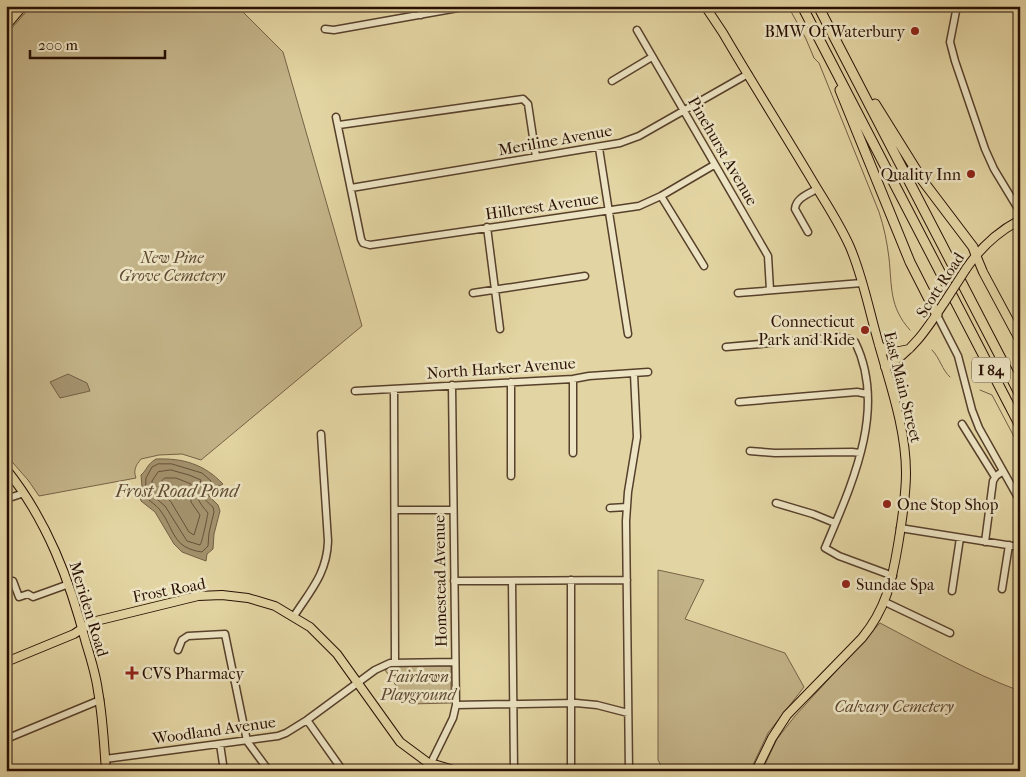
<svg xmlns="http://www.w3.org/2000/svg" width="1026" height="777" font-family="'IM FELL French Canon',serif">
  <rect width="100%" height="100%" fill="#e3d5a3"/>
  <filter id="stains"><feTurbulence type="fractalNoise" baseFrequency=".004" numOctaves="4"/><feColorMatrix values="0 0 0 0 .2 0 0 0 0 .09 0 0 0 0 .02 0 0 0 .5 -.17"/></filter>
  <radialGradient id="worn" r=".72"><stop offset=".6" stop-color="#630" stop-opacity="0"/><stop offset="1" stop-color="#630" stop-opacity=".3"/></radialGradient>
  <!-- green -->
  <path fill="#c3b388" stroke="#766146" d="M31 6H231L240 9 283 52 362 326 201 460 182 454 159 455 141 459C136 465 133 470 136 478L39 496 28 480 6 455V35Z
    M658 570 704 580 685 619 785 653 804 687 768 733 750 771H664L658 760Z
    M880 623C926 647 971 673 1020 691V771H762L777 739 795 716Z
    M393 666H451V703L409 704 385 670Z"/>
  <!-- water -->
  <path fill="#a3926d" stroke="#725e43" d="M68 374 87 383 90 391 60 398 50 382Z
    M156 459C183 458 204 464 223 484L209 491V496L218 505 220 511 214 534 213 549 207 554 206 561 182 552 174 544 155 512 141 501 140 495 142 487 141 475C148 469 146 465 156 459Z"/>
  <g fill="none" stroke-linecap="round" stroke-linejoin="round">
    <!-- shore -->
    <path stroke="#665038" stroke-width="1" d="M172 464 202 473 211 481C204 493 198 495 213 507L214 512 209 533 208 546 202 552C172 548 175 530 160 510 156 505 150 501 145 497L146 478 152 467 158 464Z
      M171 470 189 475 201 480C195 497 197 500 208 513 207 518 202 543 200 545L187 541 165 506 152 495V481L158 472Z
      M165 478H176L191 484V502L200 515 194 535 189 532 171 502 160 491V483Z"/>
    <!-- stream -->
    <path stroke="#725e43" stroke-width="1" d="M788 6 806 39 814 58 819 63 879 212C884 227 887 242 889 258 892 286 889 307 910 330
      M932 350C940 358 942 370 950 377
      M980 390 992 395 1020 448"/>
    <!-- minor casing -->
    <g stroke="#57402b" stroke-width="9">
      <path id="minor" d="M419 6 421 15
        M957 6 950 42 955 61 985 149 994 169 1020 212
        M325 29 334 30 469 6
        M637 30 768 256 770 290
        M612 81 652 57
        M336 117 361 239 363 243 370 245 639 206 661 196 714 165
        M339 125 523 99 528 104 536 157
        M599 148 628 334
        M351 188 620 143 639 136 748 74
        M661 196 704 266
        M487 227 500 329
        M808 232 795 209C796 198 808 194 817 189
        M473 293 585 276
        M738 293 862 283
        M937 315 958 356 972 410 979 428 1020 501
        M726 347 839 337 850 339 855 342C888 409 851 486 825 548L839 556 893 576
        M511 382V476
        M394 389 395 662
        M355 391 573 379 589 376 648 372
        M739 402 857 392 867 394
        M962 424 995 477
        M750 451 775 453 852 452 860 453
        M573 453V379
        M6 499 24 493
        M776 503 813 514 835 523
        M610 508 627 507
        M396 510H453
        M900 528 1020 547
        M985 542 993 481 996 476 1003 471
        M571 580V771
        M13 581 19 597 28 594 33 597 69 584
        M454 581 627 580
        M512 581 514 771
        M1002 589 1009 545
        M952 591 960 538
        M885 602 950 633
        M294 616C311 590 327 573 328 541L321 434
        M178 650 182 640 188 636 225 634 247 741 269 771
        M456 705 576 703 597 705 628 713
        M307 720 343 771
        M6 739 100 700
        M220 744 224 771
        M105 759 278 736 286 733 307 720 375 670 390 663 455 662
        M427 771 453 718 456 705 452 385
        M629 771 626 521 628 492 637 437 634 374"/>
    </g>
    <!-- major casing -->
    <g stroke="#280f03" stroke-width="10">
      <path id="major" d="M705 6 723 33C751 81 781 128 809 175 823 199 839 222 850 247 862 275 868 305 876 334 888 379 906 426 906 473 906 497 902 521 898 545 892 581 886 609 862 638L787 715 772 738 756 771
        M6 26 23 6
        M976 255 983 272 1020 341
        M966 269C980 248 997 232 1020 220
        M879 345C888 354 897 352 909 349
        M885 367C912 352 927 329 944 303
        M6 469C47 520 70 581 86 643 91 659 96 675 98 691 103 718 104 744 106 771
        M6 662 74 634 92 622 198 596 222 595 248 598 275 606 310 627 337 654 400 742 427 762 457 771"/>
    </g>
    <!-- highway casing -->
    <g stroke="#280f03" stroke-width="11">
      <path id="highway" d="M802 6 1020 426
        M818 6 1020 395
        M840 90 910 262 937 315
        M875 104 923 181 973 247 976 255"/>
    </g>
    <!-- minor -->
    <use href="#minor" stroke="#ede4c3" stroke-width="6"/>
    <!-- major -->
    <use href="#major" stroke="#e3d5a3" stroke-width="8"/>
    <!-- highway -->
    <use href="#highway" stroke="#e3d5a3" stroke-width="9"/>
    <!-- major-bridge casing -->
    <g stroke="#280f03" stroke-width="10" stroke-linecap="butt">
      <path id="major-bridge" d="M944 303 966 269"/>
    </g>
    <!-- major-bridge -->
    <use href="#major-bridge" stroke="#e3d5a3" stroke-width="8"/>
  </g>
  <!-- markers -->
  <g fill="#8f2418" stroke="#ede4c3" stroke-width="2">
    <circle cx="915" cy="31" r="5"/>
    <circle cx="971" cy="174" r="5"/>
    <circle cx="865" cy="330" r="5"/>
    <circle cx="887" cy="504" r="5"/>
    <circle cx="846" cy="584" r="5"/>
    <path d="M129.5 665.5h5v5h5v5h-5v5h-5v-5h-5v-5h5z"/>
  </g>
  <g text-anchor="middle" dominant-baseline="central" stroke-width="5" stroke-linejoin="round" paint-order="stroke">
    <!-- shield labels -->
    <rect fill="#ede4c3" stroke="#634f3d" stroke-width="1" x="972" y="357.5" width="38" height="25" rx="4"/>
    <g font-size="15" font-weight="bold" fill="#280f03">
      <text x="991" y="370">I 84</text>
    </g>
    <!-- poi labels -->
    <g font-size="16" fill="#280f03" stroke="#ede4c3" text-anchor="end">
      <text x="905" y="31">BMW Of Waterbury</text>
      <text x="961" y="174">Quality Inn</text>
      <text x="855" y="321">Connecticut<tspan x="855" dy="18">Park and Ride</tspan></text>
      <text x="897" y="504" text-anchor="start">One Stop Shop</text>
      <text x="856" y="584" text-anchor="start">Sundae Spa</text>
      <text x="142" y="673" text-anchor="start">CVS Pharmacy</text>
    </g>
    <!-- street labels -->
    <g font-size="16" fill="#280f03" stroke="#ede4c3">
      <text transform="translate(555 140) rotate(-10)">Meriline Avenue</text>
      <text transform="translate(723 151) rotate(60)">Pinehurst Avenue</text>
      <text transform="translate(542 206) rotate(-8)">Hillcrest Avenue</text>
      <text transform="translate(940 285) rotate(-57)">Scott Road</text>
      <text transform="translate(501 368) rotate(-4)">North Harker Avenue</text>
      <text transform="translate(903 387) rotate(76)">East Main Street</text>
      <text transform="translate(440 581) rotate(-91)">Homestead Avenue</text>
      <text transform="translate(169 590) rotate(-11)">Frost Road</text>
      <text transform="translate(89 609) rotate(73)">Meriden Road</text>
      <text transform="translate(214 730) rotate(-8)">Woodland Avenue</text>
    </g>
    <!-- park labels -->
    <g font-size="16" font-style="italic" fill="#5e4832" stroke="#ede4c3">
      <text x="172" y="257">New Pine<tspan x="172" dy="18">Grove Cemetery</tspan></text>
      <text x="418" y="676">Fairlawn<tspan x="418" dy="18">Playground</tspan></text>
      <text x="894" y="706">Calvary Cemetery</text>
    </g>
    <!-- water labels -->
    <g font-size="18" font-style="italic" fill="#5f4a33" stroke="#ede4c3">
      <text x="177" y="491">Frost Road Pond</text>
    </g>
  </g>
  <!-- margin -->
  <rect width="1026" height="777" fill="none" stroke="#e3d5a3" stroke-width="25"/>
  <rect x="8" y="8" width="1011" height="762" fill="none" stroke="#280f03" stroke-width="2.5"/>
  <rect x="12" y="12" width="1001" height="752" fill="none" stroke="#280f03"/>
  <!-- scale -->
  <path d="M30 50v8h135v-8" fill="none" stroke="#280f03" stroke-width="2.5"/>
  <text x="38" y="50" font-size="15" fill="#280f03" stroke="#ede4c3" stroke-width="4" paint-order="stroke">200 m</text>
  <rect width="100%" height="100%" filter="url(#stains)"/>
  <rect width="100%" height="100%" fill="url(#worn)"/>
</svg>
